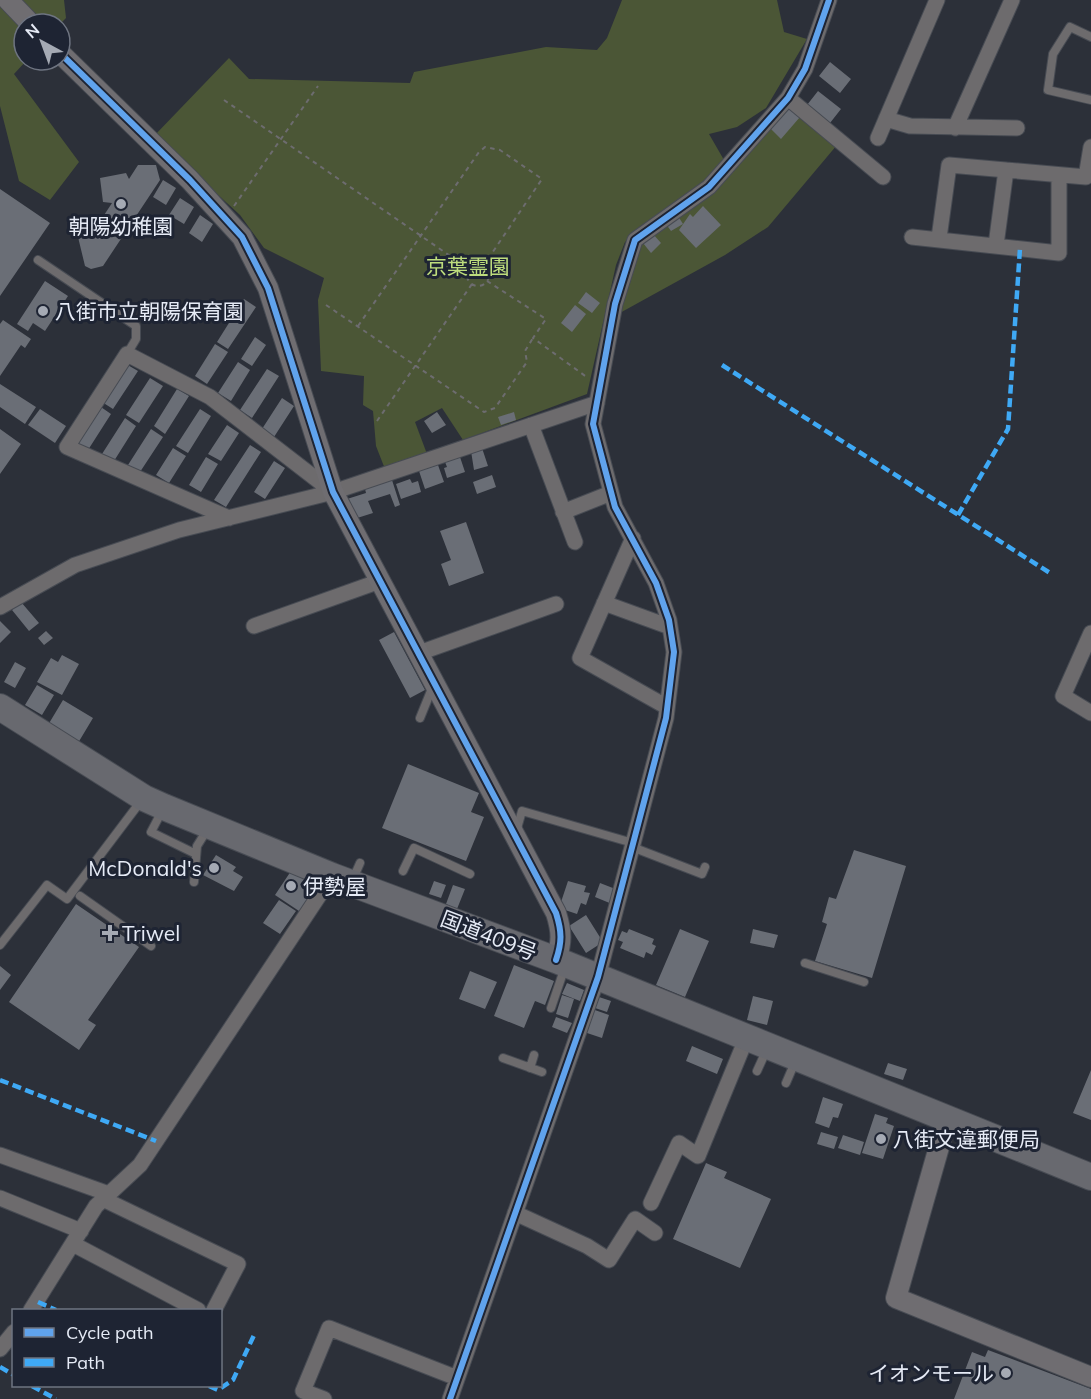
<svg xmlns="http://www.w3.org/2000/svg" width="1091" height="1399" font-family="Mulish,'Noto Sans JP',sans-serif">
  <rect width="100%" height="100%" fill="#2c3039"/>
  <!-- green -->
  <path fill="#4b5636" d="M0 0H64L66 18 60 24H24V60H27L14 74 79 162 50 200 19 181 0 106Z
    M622 0H777L784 32 807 39 766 108 737 127 709 134 724 160 695 192 640 227 625 242 616 265 587 394 463 440 442 408 415 422 427 454 385 469 376 446 373 411 363 405 364 376 321 371 318 300 324 278 264 248 240 215 154 136 229 58 249 79 410 83 414 72 546 47 597 50 607 38Z
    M789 103 837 145 768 227 725 255 618 314 640 243Z"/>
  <!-- building -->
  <path fill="#6a6e76" d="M830 62 851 79 840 93 819 76Z
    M818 91 841 109 830 123 807 105Z
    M789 107 800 117 781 139 770 128Z
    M138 165H156L160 180 103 266 91 269 85 266 78 237 91 235 112 203 103 202 100 178 126 173 129 179Z
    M163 180 176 188 166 205 153 197Z
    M0 189 50 223 0 296Z
    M180 198 194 207 184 224 169 215Z
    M703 206 721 225 696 248 679 230 690 214 693 217Z
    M200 215 213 224 202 242 189 233Z
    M678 216 683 224 671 231 666 224Z
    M653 234 661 243 651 253 643 243Z
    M45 281 68 296 45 331 33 323 28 331 17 324Z
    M586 292 600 303 592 313 578 303Z
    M244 299 256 307 228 349 217 342Z
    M575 305 586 314 572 332 561 323Z
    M3 320 31 339 25 348 21 345 0 376V324Z
    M255 337 266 345 252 366 241 359Z
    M215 344 228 352 207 384 195 376Z
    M238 362 250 370 231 401 218 393Z
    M126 364 138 371 113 409 102 402Z
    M267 369 279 376 252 418 240 410Z
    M150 378 163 386 139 423 126 415Z
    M0 384 36 407 25 424 0 407Z
    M177 389 189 396 165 434 154 426Z
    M282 398 294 406 274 437 262 429Z
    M98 405 111 414 88 450 75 442Z
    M40 409 66 426 55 443 28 425Z
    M200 409 211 416 188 453 176 446Z
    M437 412 446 425 432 433 424 421Z
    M514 412 516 420 501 425 498 417Z
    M125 418 136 426 114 461 102 454Z
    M227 425 239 433 221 461 208 454Z
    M0 429 21 444 0 474Z
    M151 429 163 437 140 472 128 465Z
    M250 445 261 452 226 507 214 500Z
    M173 448 186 456 169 483 156 475Z
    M482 448 488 466 474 470 471 451Z
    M206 457 218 464 201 492 189 485Z
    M460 457 465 472 447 478 444 468 447 467 445 462Z
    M274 461 285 468 265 499 254 492Z
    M438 465 444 482 425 489 419 471Z
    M492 475 496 487 477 494 473 482Z
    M410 479 412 483 418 481 421 492 401 499 396 484Z
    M392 480 400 505 395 507 390 494 368 501 373 513 354 519 347 499 366 493 365 489Z
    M466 522 484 573 449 586 441 564 451 560 440 531Z
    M21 602 39 623 29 631 12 610Z
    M0 621 11 632 0 643Z
    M46 631 53 638 44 645 38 638Z
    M394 632 425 690 410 698 379 640Z
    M62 655 79 664 62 695 37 682 51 658 58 662Z
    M15 662 26 668 15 688 4 682Z
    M37 685 54 695 42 715 25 705Z
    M63 700 93 718 78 743 48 725Z
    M408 764 479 793 471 812 484 817 466 861 382 828Z
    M854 850 906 866 872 978 815 961 827 924 822 922 829 897 836 899Z
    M216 855 236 867 233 871 243 877 234 891 203 875Z
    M293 868 320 886 302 913 275 895Z
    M434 881 446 885 441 898 429 894Z
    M568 881 586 886 584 892 590 893 586 905 581 903 577 914 559 908Z
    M600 883 618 890 612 904 595 897Z
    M453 885 465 889 457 909 446 904Z
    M279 900 296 911 280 934 263 923Z
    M76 904 139 947 88 1020 96 1025 79 1050 9 1002Z
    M586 915 603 942 586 953 569 926Z
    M629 929 654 939 652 944 656 946 652 955 646 952 644 958 620 948 623 942 618 940 622 931 627 933Z
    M680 929 709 941 685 997 656 985Z
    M753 929 778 935 774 948 750 943Z
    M514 965 554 981 545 1005 535 1001 524 1028 494 1016Z
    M0 966 11 975 0 990Z
    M470 971 497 982 485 1009 459 999Z
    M567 983 584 990 580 1001 562 994Z
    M562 995 574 999 568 1018 556 1014Z
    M596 996 611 1001 607 1012 592 1007Z
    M753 996 773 1001 767 1025 747 1020Z
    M592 1009 609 1015 602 1038 584 1032Z
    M556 1017 572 1023 567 1033 552 1027Z
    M692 1046 723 1059 717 1074 686 1061Z
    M888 1063 907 1069 903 1080 884 1074Z
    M1091 1070V1120L1073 1113Z
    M823 1097 843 1104 838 1118 833 1117 829 1128 815 1123Z
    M875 1114 888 1118 886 1123 894 1126 883 1159 862 1153Z
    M821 1132 838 1137 834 1149 817 1144Z
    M843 1135 864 1142 860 1155 838 1148Z
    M706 1163 727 1172 724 1178 771 1199 740 1268 673 1239Z
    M988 1350 1091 1389V1399H954L972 1352 985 1357Z"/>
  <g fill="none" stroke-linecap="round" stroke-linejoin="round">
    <!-- lane casing -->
    <g stroke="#474b53" stroke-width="10">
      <path id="lane" d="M1091 37 1070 27 1053 54 1048 90 1091 100
        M38 260 136 326V339L127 354
        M420 718 433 686
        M162 811 151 832 196 854
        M516 832 522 811 633 843
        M632 847 702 874 705 867
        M403 871 414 848 470 874
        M353 879 360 863
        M194 882 197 846 207 830
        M80 896 151 946
        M0 945 47 885 67 899 141 801
        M805 963 864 982
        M551 1008 565 967
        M503 1058 542 1072
        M530 1068 534 1055
        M757 1071 767 1049
        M786 1083 795 1062"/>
    </g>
    <!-- street casing -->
    <g stroke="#474b53" stroke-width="17">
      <path id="street" d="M788 98 883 177
        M886 119 910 126 1017 128
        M955 128 1012 0
        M878 138 937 0
        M912 237 1059 253V175
        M939 238 949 165 1086 177 1091 147
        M996 245 1006 170
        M531 425 575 542
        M563 512 611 493
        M229 518 67 447 127 354 210 397 333 492
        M633 538 580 658 667 707
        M604 603 670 627
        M0 607 75 565 179 530 333 492 597 403
        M254 626 380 581
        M1091 633 1063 696 1091 713
        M419 653 556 604
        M0 1155 109 1194
        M0 1198 81 1231
        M103 1199 238 1264 214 1310
        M651 1203 679 1143 698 1156 746 1039
        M515 1213 587 1246 609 1260 635 1219 655 1233
        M73 1244 198 1310
        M31 1310 96 1206 140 1165 332 876
        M0 1349 14 1332
        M324 1399 303 1391 329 1328 457 1378
        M450 1399 598 977 666 718 674 652 669 620 656 583 615 507 593 424 615 304 635 240 709 187 788 98 805 69 829 0"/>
    </g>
    <!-- secondary casing -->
    <g stroke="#474b53" stroke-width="22">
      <path id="secondary" d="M8 0 31 24
        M60 53 190 180 242 237 268 288 333 492 556 913C562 932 562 942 556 960
        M947 1119 896 1298 1091 1377"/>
    </g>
    <!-- highway casing -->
    <g stroke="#474b53" stroke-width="28">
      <path id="highway" d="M0 707 144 798 164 807 332 876 556 960 1091 1177"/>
    </g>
    <!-- path -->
    <path stroke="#6d6c6f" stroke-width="2" stroke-dasharray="4.5 4.5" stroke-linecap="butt" d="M224 100 469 269
      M234 206 318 86
      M467 275a11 11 0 1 1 22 0a11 11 0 1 1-22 0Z
      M487 281 546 319 533 338 588 378
      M326 305 484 412 495 408 527 362 525 351 533 338
      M358 326 479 152 485 147 500 150 542 179 484 265
      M377 421 472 284"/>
    <!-- lane -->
    <use href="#lane" stroke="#6d6b6d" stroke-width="8"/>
    <!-- street -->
    <use href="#street" stroke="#6d6b6d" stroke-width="15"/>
    <!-- secondary -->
    <use href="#secondary" stroke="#6f6d71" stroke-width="20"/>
    <!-- highway -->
    <use href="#highway" stroke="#68696f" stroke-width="26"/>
    <!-- quiet -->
    <path stroke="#3fa9f5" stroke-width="4.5" stroke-dasharray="9 4.5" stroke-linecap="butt" d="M722 365 1050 573
      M958 515 1008 429 1020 248
      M0 1080 156 1141
      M38 1302 56 1310
      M0 1367 14 1375
      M32 1386 56 1399
      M209 1386 218 1390 233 1380 255 1333"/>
    <!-- cycleway casing -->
    <g stroke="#1e2433" stroke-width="10">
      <path id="cycleway" d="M60 53 190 180 242 237 268 288 333 492 556 913C562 932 562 942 556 960
        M450 1399 598 977 666 718 674 652 669 620 656 583 615 507 593 424 615 304 635 240 709 187 788 98 805 69 829 0"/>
    </g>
    <!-- cycleway -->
    <use href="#cycleway" stroke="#60a3ed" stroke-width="6"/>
  </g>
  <!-- markers -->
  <g fill="#a5aab4" stroke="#1e2433" stroke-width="2">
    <circle cx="121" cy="204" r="6"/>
    <circle cx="43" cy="311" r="6"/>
    <circle cx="214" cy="868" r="6"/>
    <circle cx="291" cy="886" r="6"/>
    <path d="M107 924h6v6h6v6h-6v6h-6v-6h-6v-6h6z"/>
    <circle cx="881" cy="1139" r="6"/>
    <circle cx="1006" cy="1373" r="6"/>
  </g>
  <g text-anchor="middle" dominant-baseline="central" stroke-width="6" stroke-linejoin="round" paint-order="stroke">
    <!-- poi labels -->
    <g font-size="21" fill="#e6ebf6" stroke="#1e2433" text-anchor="start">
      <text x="121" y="226" text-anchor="middle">朝陽幼稚園</text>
      <text x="55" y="311">八街市立朝陽保育園</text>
      <text x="202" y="868" text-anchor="end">McDonald's</text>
      <text x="303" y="886">伊勢屋</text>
      <text x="122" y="933">Triwel</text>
      <text x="893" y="1139">八街文違郵便局</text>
      <text x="994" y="1373" text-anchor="end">イオンモール</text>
    </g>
    <!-- park labels -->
    <g font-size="21" fill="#bedd7d" stroke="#1e2433">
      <text x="468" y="266">京葉霊園</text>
    </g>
    <!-- street labels -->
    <g font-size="21" fill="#e6ebf6" stroke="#1e2433">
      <text transform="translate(489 935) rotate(21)">国道409号</text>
    </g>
  </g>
  <!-- legend -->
  <rect x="12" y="1309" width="210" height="78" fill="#1e2433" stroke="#6e7481" stroke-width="1.5"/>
  <rect x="24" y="1328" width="30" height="9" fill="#60a3ed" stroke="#6e7481" stroke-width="1.5"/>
  <text x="66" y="1339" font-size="18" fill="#e6ebf6">Cycle path</text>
  <rect x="24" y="1358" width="30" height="9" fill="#3fa9f5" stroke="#6e7481" stroke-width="1.5"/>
  <text x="66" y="1369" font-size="18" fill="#e6ebf6">Path</text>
  <!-- north arrow -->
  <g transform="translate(42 42) rotate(319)"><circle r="28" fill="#1e2433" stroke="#6e7481" stroke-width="1.5"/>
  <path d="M0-4.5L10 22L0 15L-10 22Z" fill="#a5aab4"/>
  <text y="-9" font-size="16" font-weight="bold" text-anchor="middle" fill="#e6ebf6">N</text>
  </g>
</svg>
